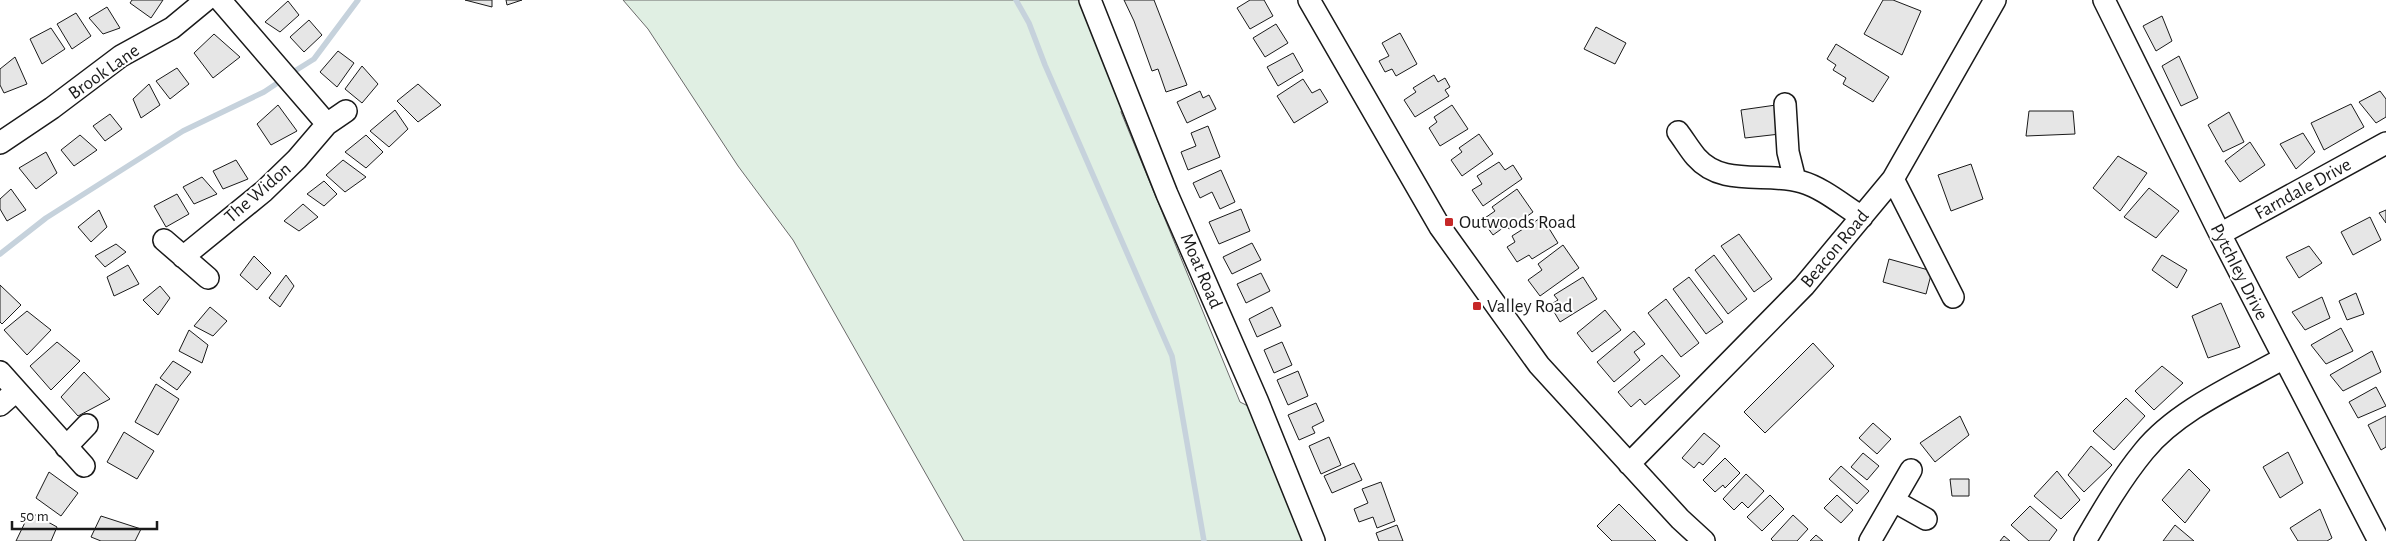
<svg xmlns="http://www.w3.org/2000/svg" width="2386" height="541" font-family="'Alegreya Sans',sans-serif">
  <rect width="100%" height="100%" fill="#fff"/>
  <!-- green -->
  <path fill="#e0efe3" stroke="#6a6a6a" d="M623 0H1082L1124 103 1121 112 1240 402 1250 407 1304 541H964L793 240 738 166 648 29Z"/>
  <g fill="none" stroke-linecap="round" stroke-linejoin="round">
    <!-- stream -->
    <path stroke="#c6d2dc" stroke-width="5.5" d="M1016 0 1029 23 1045 65 1172 356 1204 541
      M290 74 314 59 358 0
      M0 254 46 218 183 131 264 92 282 80"/>
  </g>
  <!-- building -->
  <path fill="#e6e6e6" stroke="#1a1a1a" d="M132 0H163L151 18 130 3Z
    M465 0H492V7Z
    M506 0H522L507 5Z
    M1124 0H1154L1187 85 1166 92 1158 69 1152 71 1134 21Z
    M1250 0H1264L1273 16 1250 29 1237 8Z
    M1883 0H1893L1921 11 1902 55 1864 34Z
    M288 1 299 15 280 32 265 22Z
    M107 7 120 28 103 34 89 18Z
    M76 13 91 36 72 49 57 24Z
    M2162 16 2172 41 2156 51 2143 26Z
    M309 20 322 35 304 52 290 37Z
    M1276 24 1288 43 1265 57 1253 38Z
    M1596 27 1626 43 1615 64 1584 49Z
    M51 28 65 49 42 64 30 39Z
    M1400 33 1417 64 1396 76 1392 69 1385 72 1379 61 1389 56 1382 43Z
    M214 34 240 57 213 78 194 53Z
    M1836 44 1889 77 1873 102 1843 84 1846 78 1833 70 1836 65 1827 59Z
    M338 51 354 63 337 87 320 72Z
    M1293 53 1303 71 1278 86 1267 67Z
    M2179 56 2198 98 2181 106 2162 66Z
    M15 57 27 84 4 93 0 85V69Z
    M362 66 378 84 362 103 345 89Z
    M177 68 189 84 170 99 156 81Z
    M1434 75 1438 82 1445 78 1450 87 1445 90 1449 96 1415 117 1404 100 1416 92 1413 88Z
    M1303 79 1312 93 1320 89 1328 102 1294 123 1277 96Z
    M149 84 160 105 141 118 133 99Z
    M418 84 441 105 418 122 397 101Z
    M1200 91 1203 98 1209 95 1216 109 1187 123 1177 102Z
    M2380 91 2386 99V117L2376 123 2359 102Z
    M2351 104 2364 127 2324 150 2311 123Z
    M278 105 297 131 271 145 257 124Z
    M1452 105 1468 129 1440 146 1429 128 1437 122 1434 117Z
    M1776 105 1780 134 1745 138 1741 110Z
    M395 110 408 129 389 147 370 131Z
    M2029 111H2073L2075 134 2026 136Z
    M2229 112 2244 142 2223 152 2208 125Z
    M110 114 122 129 105 141 93 126Z
    M1208 126 1220 157 1188 170 1181 152 1196 146 1191 133Z
    M2303 133 2315 152 2296 169 2280 144Z
    M1479 134 1493 154 1462 176 1451 160 1462 152 1459 148Z
    M80 135 97 150 74 166 61 150Z
    M366 135 383 152 366 168 345 152Z
    M2250 142 2265 165 2240 182 2225 161Z
    M46 152 57 173 36 189 19 168Z
    M2118 156 2147 173 2120 211 2093 188Z
    M236 160 248 179 223 189 213 171Z
    M343 160 366 177 345 192 326 175Z
    M1499 162 1505 170 1513 165 1522 179 1483 206 1472 190 1482 184 1477 176Z
    M1971 164 1983 199 1951 211 1938 175Z
    M1221 170 1235 202 1220 209 1212 192 1200 198 1193 183Z
    M202 177 217 194 194 204 183 187Z
    M324 181 337 194 324 206 307 194Z
    M2149 188 2179 211 2156 238 2124 217Z
    M11 189 26 210 7 221 0 209V199Z
    M1517 189 1533 212 1509 229 1507 225 1493 235 1482 220 1495 211 1492 207Z
    M177 194 189 214 166 227 154 206Z
    M303 204 318 217 299 231 284 221Z
    M1241 209 1250 231 1219 244 1209 222Z
    M99 210 107 227 91 242 78 227Z
    M2386 210V223L2379 213Z
    M1542 217 1558 243 1532 259 1529 255 1517 262 1507 247 1515 242 1512 236Z
    M2370 217 2381 240 2353 255 2341 232Z
    M1739 234 1772 279 1754 292 1721 246Z
    M1252 243 1261 260 1232 274 1223 257Z
    M116 244 126 252 105 267 95 256Z
    M1563 245 1579 268 1540 296 1528 280 1542 270 1538 264Z
    M2309 246 2322 263 2299 278 2286 257Z
    M1714 255 1747 299 1728 314 1695 270Z
    M2162 255 2187 270 2177 288 2152 270Z
    M254 256 271 273 257 290 240 275Z
    M1889 259 1932 271 1926 294 1883 282Z
    M128 265 139 284 114 296 107 277Z
    M1261 273 1270 291 1246 303 1237 284Z
    M286 275 294 286 280 307 269 298Z
    M1583 277 1597 299 1560 322 1550 305 1558 300 1554 295Z
    M1689 277 1723 322 1706 334 1673 289Z
    M0 285 21 305 2 324 0 322Z
    M160 286 170 298 158 315 143 300Z
    M2356 293 2364 314 2347 320 2339 301Z
    M2322 297 2330 318 2305 330 2292 312Z
    M1666 299 1699 343 1681 357 1648 313Z
    M2221 303 2240 347 2208 358 2192 316Z
    M210 307 227 321 213 336 194 326Z
    M1272 307 1281 326 1257 337 1249 319Z
    M1605 310 1621 330 1592 352 1577 333Z
    M27 311 51 330 27 355 4 330Z
    M2341 328 2353 351 2326 364 2311 345Z
    M189 330 208 345 202 363 179 351Z
    M1634 331 1645 344 1634 352 1640 360 1614 382 1597 362Z
    M57 342 80 361 51 390 30 366Z
    M1282 342 1292 365 1274 373 1264 350Z
    M1813 343 1834 366 1765 433 1744 412Z
    M2372 351 2381 372 2343 391 2330 375Z
    M1662 355 1680 376 1645 405 1640 399 1631 407 1618 392Z
    M173 361 191 372 177 390 160 378Z
    M2162 366 2183 383 2154 410 2135 391Z
    M1298 371 1308 396 1288 405 1277 380Z
    M84 372 110 399 78 416 61 397Z
    M156 384 179 399 158 435 135 422Z
    M2376 387 2386 406 2358 418 2349 402Z
    M2126 398 2145 416 2114 450 2093 431Z
    M1316 403 1324 421 1312 427 1315 433 1299 440 1288 415Z
    M1960 416 1969 435 1935 462 1920 443Z
    M2386 416V447L2381 450 2368 425Z
    M1873 423 1891 439 1877 454 1859 438Z
    M124 432 154 451 137 479 107 462Z
    M1704 433 1720 446 1703 465 1699 462 1694 468 1682 458Z
    M1329 437 1341 465 1321 474 1309 446Z
    M2091 446 2112 465 2084 492 2068 475Z
    M2288 452 2303 483 2280 498 2263 467Z
    M1863 453 1879 466 1867 480 1851 467Z
    M1725 458 1740 473 1725 488 1723 485 1715 492 1703 480Z
    M1354 463 1362 480 1332 493 1324 476Z
    M1841 466 1869 491 1857 504 1829 479Z
    M2189 469 2210 490 2185 523 2162 500Z
    M2057 471 2080 500 2061 519 2034 496Z
    M49 472 78 493 61 516 36 498Z
    M1746 474 1764 491 1748 508 1742 502 1734 510 1723 499Z
    M1950 479H1969V496H1952Z
    M1381 482 1395 521 1377 528 1373 517 1359 522 1354 509 1368 503 1362 489Z
    M1770 495 1784 509 1762 531 1747 517Z
    M1837 495 1853 510 1841 523 1824 508Z
    M1619 504 1656 541H1612L1597 526Z
    M2030 506 2057 530 2049 541H2029L2011 525Z
    M2320 509 2332 538 2327 541H2298L2290 528Z
    M30 512 57 527 51 541H16Z
    M1793 515 1808 529 1797 541H1773L1771 539Z
    M101 516 141 529 135 541H101L91 537Z
    M1397 525 1403 541H1379L1376 533Z
    M2175 525 2194 541H2163Z
    M1816 535 1823 541H1810Z
    M2004 536 2010 541H2000Z"/>
  <g fill="none" stroke-linecap="round" stroke-linejoin="round">
    <!-- minor casing -->
    <g stroke="#1a1a1a" stroke-width="24">
      <path id="minor" d="M220 0 327 124
        M1090 0 1167 194 1257 400 1314 541
        M1309 0 1440 227 1539 365 1680 519 1704 541
        M2104 0 2220 234 2379 541
        M1785 104 1788 152 1795 180
        M1678 132C1684 140 1690 150 1696 157 1723 188 1766 171 1802 182 1823 188 1844 206 1862 217
        M0 143 52 108 121 56 172 28 206 0
        M1893 179 1953 297
        M2220 234 2386 143
        M164 240 208 278
        M183 257 264 191 297 159 327 124 346 111
        M0 372 84 466
        M0 405 16 391
        M66 447 87 425
        M1629 464 1804 286 1893 179 1995 0
        M1894 501 1926 519
        M1870 541 1911 470
        M2085 541C2103 510 2121 479 2144 451 2177 410 2238 384 2284 358"/>
    </g>
    <!-- minor -->
    <use href="#minor" stroke="#fff" stroke-width="21"/>
  </g>
  <!-- markers -->
  <g fill="#c62828" stroke="#fff" stroke-width="2">
    <rect x="1444" y="217" width="10" height="10" rx="2.5"/>
    <rect x="1472" y="301" width="10" height="10" rx="2.5"/>
  </g>
  <g text-anchor="middle" dominant-baseline="central" stroke-width="4" stroke-linejoin="round" paint-order="stroke">
    <!-- street labels -->
    <g font-size="19" fill="#1a1a1a" stroke="#fff">
      <text transform="translate(104 72) rotate(-35)">Brook Lane</text>
      <text transform="translate(2303 189) rotate(-29)">Farndale Drive</text>
      <text transform="translate(258 193) rotate(-41)">The Widon</text>
      <text transform="translate(1835 249) rotate(-50)">Beacon Road</text>
      <text transform="translate(1201 271) rotate(67)">Moat Road</text>
      <text transform="translate(2239 272) rotate(63)">Pytchley Drive</text>
    </g>
    <!-- poi labels -->
    <g font-size="19" fill="#1a1a1a" stroke="#fff" text-anchor="start">
      <text x="1459" y="222">Outwoods Road</text>
      <text x="1487" y="306">Valley Road</text>
    </g>
  </g>
  <!-- scale -->
  <path d="M12 521v8h145v-8" fill="none" stroke="#1a1a1a" stroke-width="2.5"/>
  <text x="20" y="521" font-size="15" fill="#1a1a1a" stroke="#ffffff" stroke-width="4" paint-order="stroke">50 m</text>
</svg>
